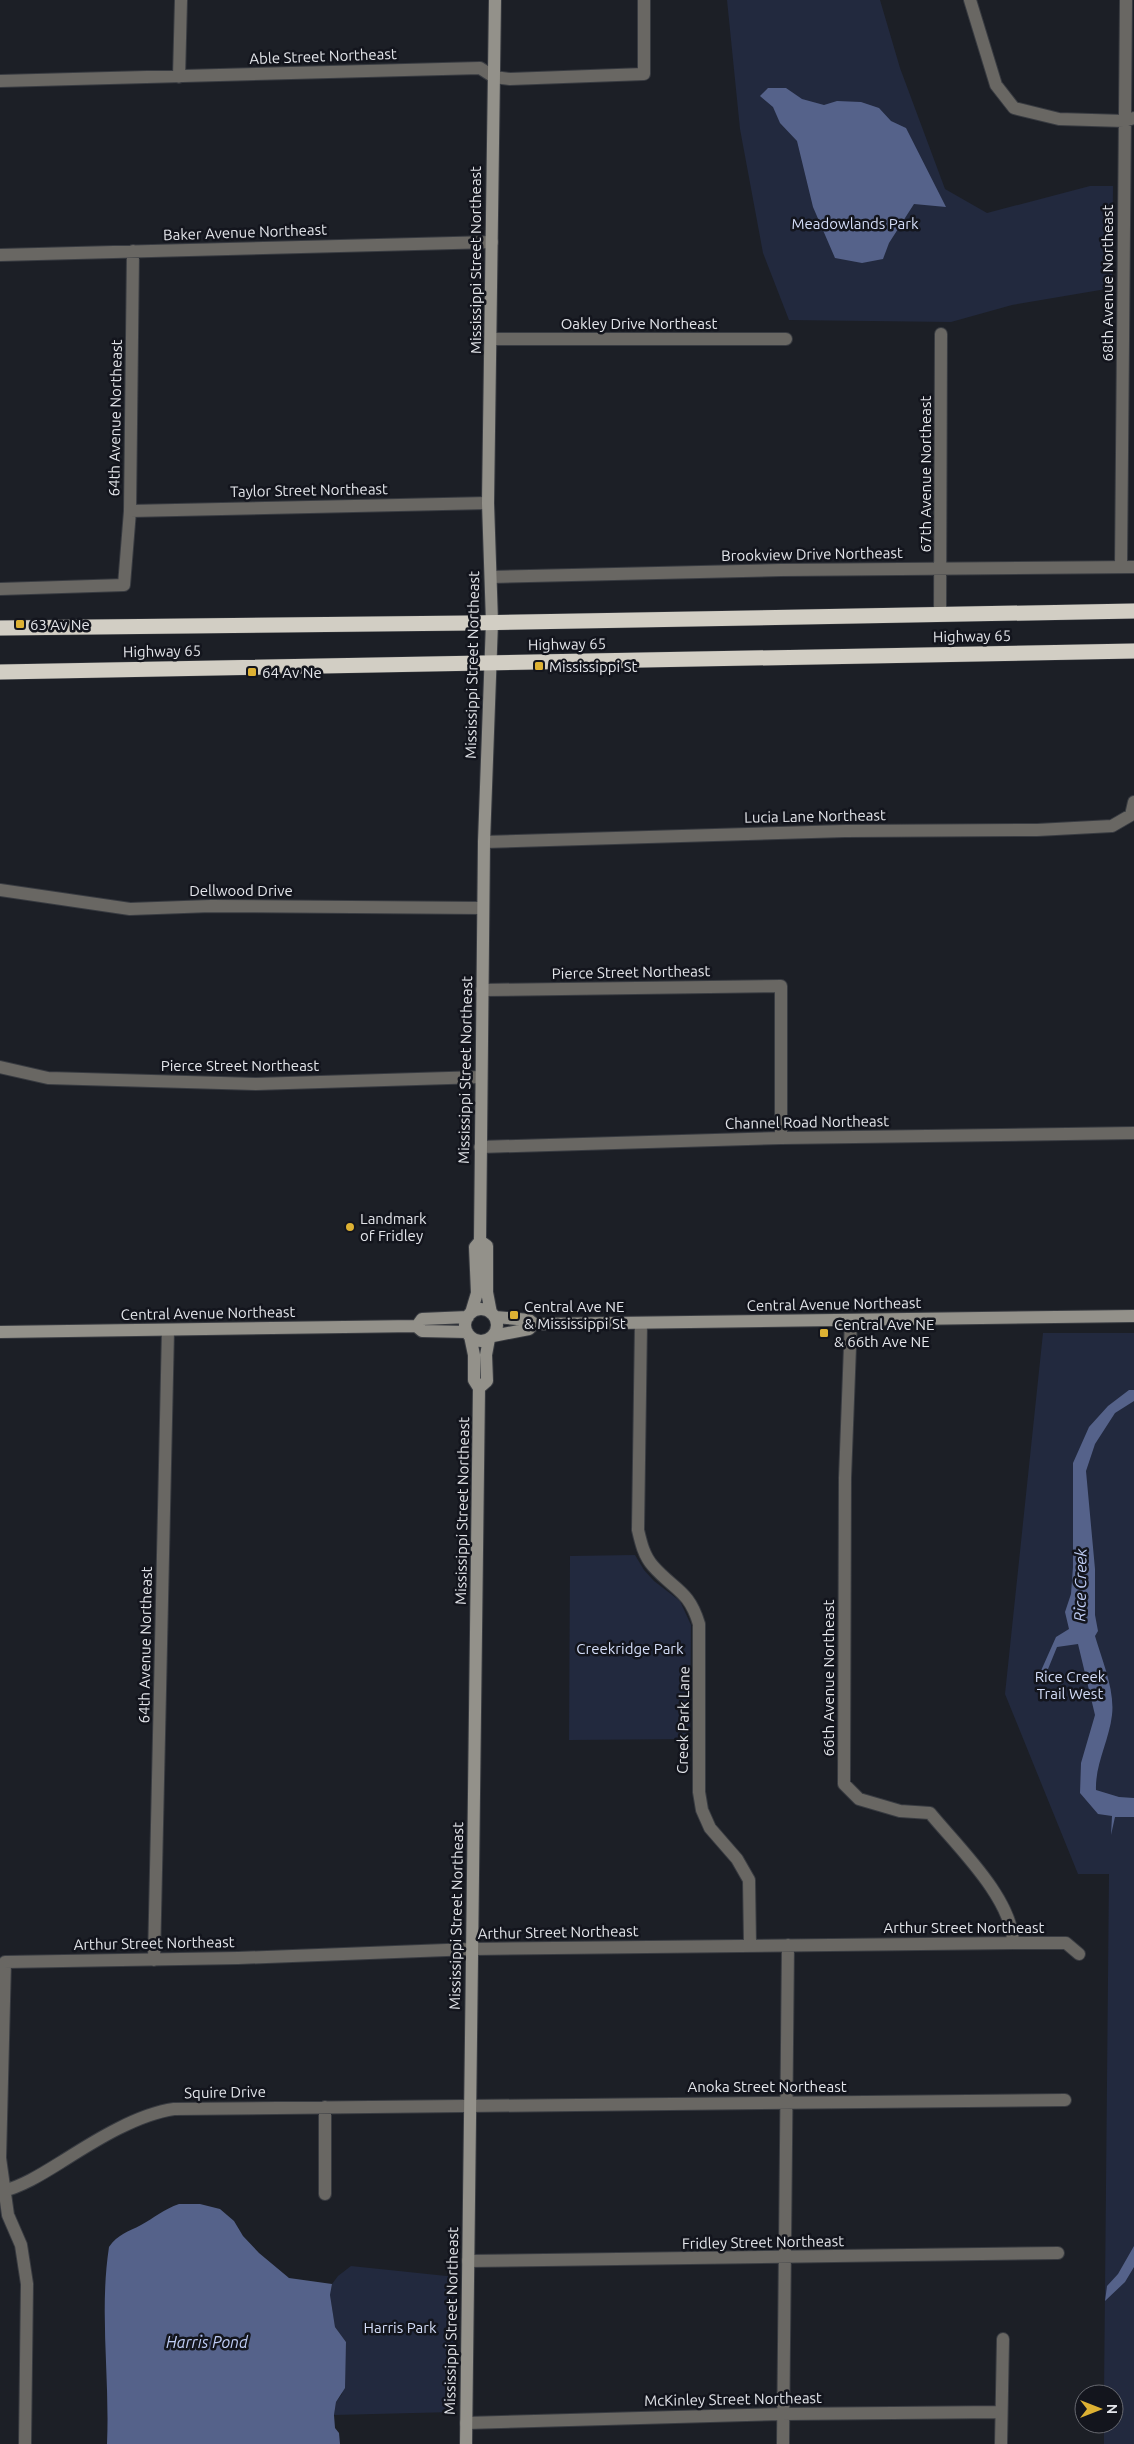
<svg xmlns="http://www.w3.org/2000/svg" width="1134" height="2444" font-family="Ubuntu,sans-serif">
  <rect width="100%" height="100%" fill="#1c1f26"/>
  <!-- green -->
  <path fill="#22293e" d="M727 0H880L900 68 945 189 987 213 1090 186H1113L1112 288 1012 305 951 322 789 320 763 253 740 129Z
    M1043 1333H1134V2444H1104V2424H1114V2394H1104L1109 1874H1078L1005 1694Z
    M635 1555 644 1570 654 1581 680 1601 691 1625 690 1739 569 1740 570 1556Z
    M351 2266 456 2277 454 2412 334 2415 336 2402 342 2394 346 2342 335 2327 330 2295 332 2284 338 2276Z"/>
  <!-- water -->
  <path fill="#55628a" d="M768 88H786L802 99 824 105 837 101 861 102 879 108 891 121 906 128 946 207 914 204 889 243 883 259 862 263 835 258 813 207 797 141 780 123 773 107 760 96Z
    M1129 1390H1134V1401L1115 1413 1095 1444 1086 1471 1095 1569V1615L1098 1631 1095 1636C1102 1660 1115 1690 1112 1715 1109 1741 1095 1764 1096 1790L1119 1797 1134 1798V1817H1115L1111 1835 1112 1816 1098 1814 1080 1793 1081 1763 1095 1715 1078 1644 1057 1647 1046 1674 1040 1673 1056 1637 1069 1629 1065 1612 1071 1594 1073 1567V1463L1089 1427 1108 1406Z
    M179 2204H200L220 2209 234 2221 243 2236 259 2253 289 2278 332 2284 330 2295 335 2327 346 2342 345 2388 336 2402 334 2415 335 2428 339 2433 340 2444H107C110 2378 99 2312 109 2247 118 2234 128 2232 141 2225 154 2218 164 2209 179 2204Z
    M1134 2246V2267L1125 2282 1105 2301 1107 2286 1118 2274Z"/>
  <g fill="none" stroke-linecap="round" stroke-linejoin="round">
    <!-- street casing -->
    <g stroke="#383b41" stroke-width="14">
      <path id="street" d="M970 0 996 85 1014 108 1059 119 1124 121 1134 118
        M179 77 181 0
        M0 81 480 68 494 77 510 79 644 74V0
        M0 255 492 242
        M491 339H786
        M130 511 488 503
        M1121 567 1126 0
        M491 577 781 570 1134 567
        M0 589 124 585 130 511 133 251
        M940 614 941 334
        M484 842 845 831 1037 830 1112 826 1131 815 1134 802
        M0 890 130 909 211 906 483 908
        M482 990 781 986V1138
        M0 1067 48 1078 256 1084 481 1077
        M480 1147 781 1138 1134 1133
        M851 1320 845 1478 844 1784 859 1799 900 1811 930 1813C957 1846 1013 1899 1013 1943
        M641 1323 638 1530C641 1543 644 1556 653 1566 674 1590 689 1590 699 1624V1792L702 1810 710 1828 737 1859 749 1880 750 1945
        M154 1960 168 1330
        M325 2107V2194
        M0 2192C24 2186 45 2172 66 2159 96 2140 138 2114 174 2109L1065 2100
        M468 2261 1058 2253
        M466 2423 783 2414 1001 2412
        M25 2444 27 2284 21 2245 8 2215 0 2158 5 1962 238 1958 472 1949 1013 1943H1066L1079 1954
        M783 2444 788 1945
        M1001 2444 1003 2339"/>
    </g>
    <!-- secondary casing -->
    <g stroke="#383b41" stroke-width="14">
      <path id="secondary" d="M480 1241 487 1246V1292L491 1313
        M465 1325a16 16 0 1 1 32 0a16 16 0 1 1-32 0Z
        M471 1313 477 1293 475 1247 480 1241 484 842 492 622 488 503 495 0
        M495 1317 529 1320 534 1324H541L1134 1316
        M417 1326 422 1319 468 1317
        M0 1332 416 1326 422 1331 467 1332
        M493 1336 529 1329 534 1324
        M479 1388 487 1381 486 1355 489 1339
        M466 2444 479 1388 474 1380V1355L470 1336"/>
    </g>
    <!-- highway casing -->
    <g stroke="#383b41" stroke-width="16">
      <path id="highway" d="M0 628 470 623 1134 611
        M0 672 1134 651"/>
    </g>
    <!-- street -->
    <use href="#street" stroke="#696763" stroke-width="12"/>
    <!-- secondary -->
    <use href="#secondary" stroke="#93918a" stroke-width="12"/>
    <!-- highway -->
    <use href="#highway" stroke="#d2cec4" stroke-width="15"/>
  </g>
  <!-- markers -->
  <g fill="#ddb133" stroke="#13151d" stroke-width="2">
    <rect x="15" y="619" width="10" height="10" rx="2.5"/>
    <rect x="534" y="661" width="10" height="10" rx="2.5"/>
    <rect x="247" y="667" width="10" height="10" rx="2.5"/>
    <circle cx="350" cy="1227" r="5"/>
    <rect x="509" y="1310" width="10" height="10" rx="2.5"/>
    <rect x="819" y="1328" width="10" height="10" rx="2.5"/>
  </g>
  <g text-anchor="middle" dominant-baseline="central" stroke-width="5" stroke-linejoin="round" paint-order="stroke">
    <!-- street labels -->
    <g font-size="15" fill="#e3e5ea" stroke="#13151d">
      <text transform="translate(323 56) rotate(-2)">Able Street Northeast</text>
      <text transform="translate(245 232) rotate(-2)">Baker Avenue Northeast</text>
      <text transform="translate(475 260) rotate(-90)">Mississippi Street Northeast</text>
      <text transform="translate(1107 283) rotate(-90)">68th Avenue Northeast</text>
      <text x="639" y="323">Oakley Drive Northeast</text>
      <text transform="translate(115 418) rotate(-89)">64th Avenue Northeast</text>
      <text transform="translate(925 474) rotate(-90)">67th Avenue Northeast</text>
      <text transform="translate(309 490) rotate(-1)">Taylor Street Northeast</text>
      <text transform="translate(812 554) rotate(-1)">Brookview Drive Northeast</text>
      <text transform="translate(972 636) rotate(-1)">Highway 65</text>
      <text transform="translate(567 644) rotate(-1)">Highway 65</text>
      <text transform="translate(162 651) rotate(-1)">Highway 65</text>
      <text transform="translate(472 665) rotate(-89)">Mississippi Street Northeast</text>
      <text transform="translate(815 816) rotate(-1)">Lucia Lane Northeast</text>
      <text x="241" y="890">Dellwood Drive</text>
      <text transform="translate(631 972) rotate(-1)">Pierce Street Northeast</text>
      <text x="240" y="1065">Pierce Street Northeast</text>
      <text transform="translate(465 1070) rotate(-89)">Mississippi Street Northeast</text>
      <text transform="translate(807 1122) rotate(-1)">Channel Road Northeast</text>
      <text transform="translate(834 1304) rotate(-1)">Central Avenue Northeast</text>
      <text transform="translate(208 1313) rotate(-1)">Central Avenue Northeast</text>
      <text transform="translate(462 1511) rotate(-89)">Mississippi Street Northeast</text>
      <text transform="translate(145 1645) rotate(-89)">64th Avenue Northeast</text>
      <text transform="translate(828 1678) rotate(-90)">66th Avenue Northeast</text>
      <text transform="translate(683 1720) rotate(-89)">Creek Park Lane</text>
      <text transform="translate(456 1916) rotate(-89)">Mississippi Street Northeast</text>
      <text x="964" y="1927">Arthur Street Northeast</text>
      <text transform="translate(558 1932) rotate(-1)">Arthur Street Northeast</text>
      <text transform="translate(154 1943) rotate(-1)">Arthur Street Northeast</text>
      <text x="767" y="2086">Anoka Street Northeast</text>
      <text transform="translate(225 2092) rotate(-1)">Squire Drive</text>
      <text transform="translate(763 2242) rotate(-1)">Fridley Street Northeast</text>
      <text transform="translate(451 2321) rotate(-89)">Mississippi Street Northeast</text>
      <text transform="translate(733 2399) rotate(-1)">McKinley Street Northeast</text>
    </g>
    <!-- park labels -->
    <g font-size="15" fill="#d4ddf8" stroke="#13151d">
      <text x="855" y="223">Meadowlands Park</text>
      <text x="630" y="1648">Creekridge Park</text>
      <text x="1070" y="1676">Rice Creek<tspan x="1070" dy="17">Trail West</tspan></text>
      <text x="400" y="2327">Harris Park</text>
    </g>
    <!-- poi labels -->
    <g font-size="15" fill="#e3e5ea" stroke="#13151d" text-anchor="start">
      <text x="30" y="624">63 Av Ne</text>
      <text x="549" y="666">Mississippi St</text>
      <text x="262" y="672">64 Av Ne</text>
      <text x="360" y="1218">Landmark<tspan x="360" dy="17">of Fridley</tspan></text>
      <text x="524" y="1306">Central Ave NE<tspan x="524" dy="17">&amp; Mississippi St</tspan></text>
      <text x="834" y="1324">Central Ave NE<tspan x="834" dy="17">&amp; 66th Ave NE</tspan></text>
    </g>
    <!-- water labels -->
    <g font-size="16" font-style="italic" fill="#c0cef6" stroke="#13151d">
      <text transform="translate(1080 1585) rotate(-89)">Rice Creek</text>
      <text x="207" y="2342">Harris Pond</text>
    </g>
  </g>
  <!-- north arrow -->
  <g transform="translate(1099 2409) rotate(90)"><circle r="24" fill="#13151d" stroke="#66686f"/>
  <path d="M0-4L9 19L0 12L-9 19Z" fill="#ddb133"/>
  <text y="-8" font-size="14" font-weight="bold" text-anchor="middle" fill="#e3e5ea">N</text>
  </g>
</svg>
